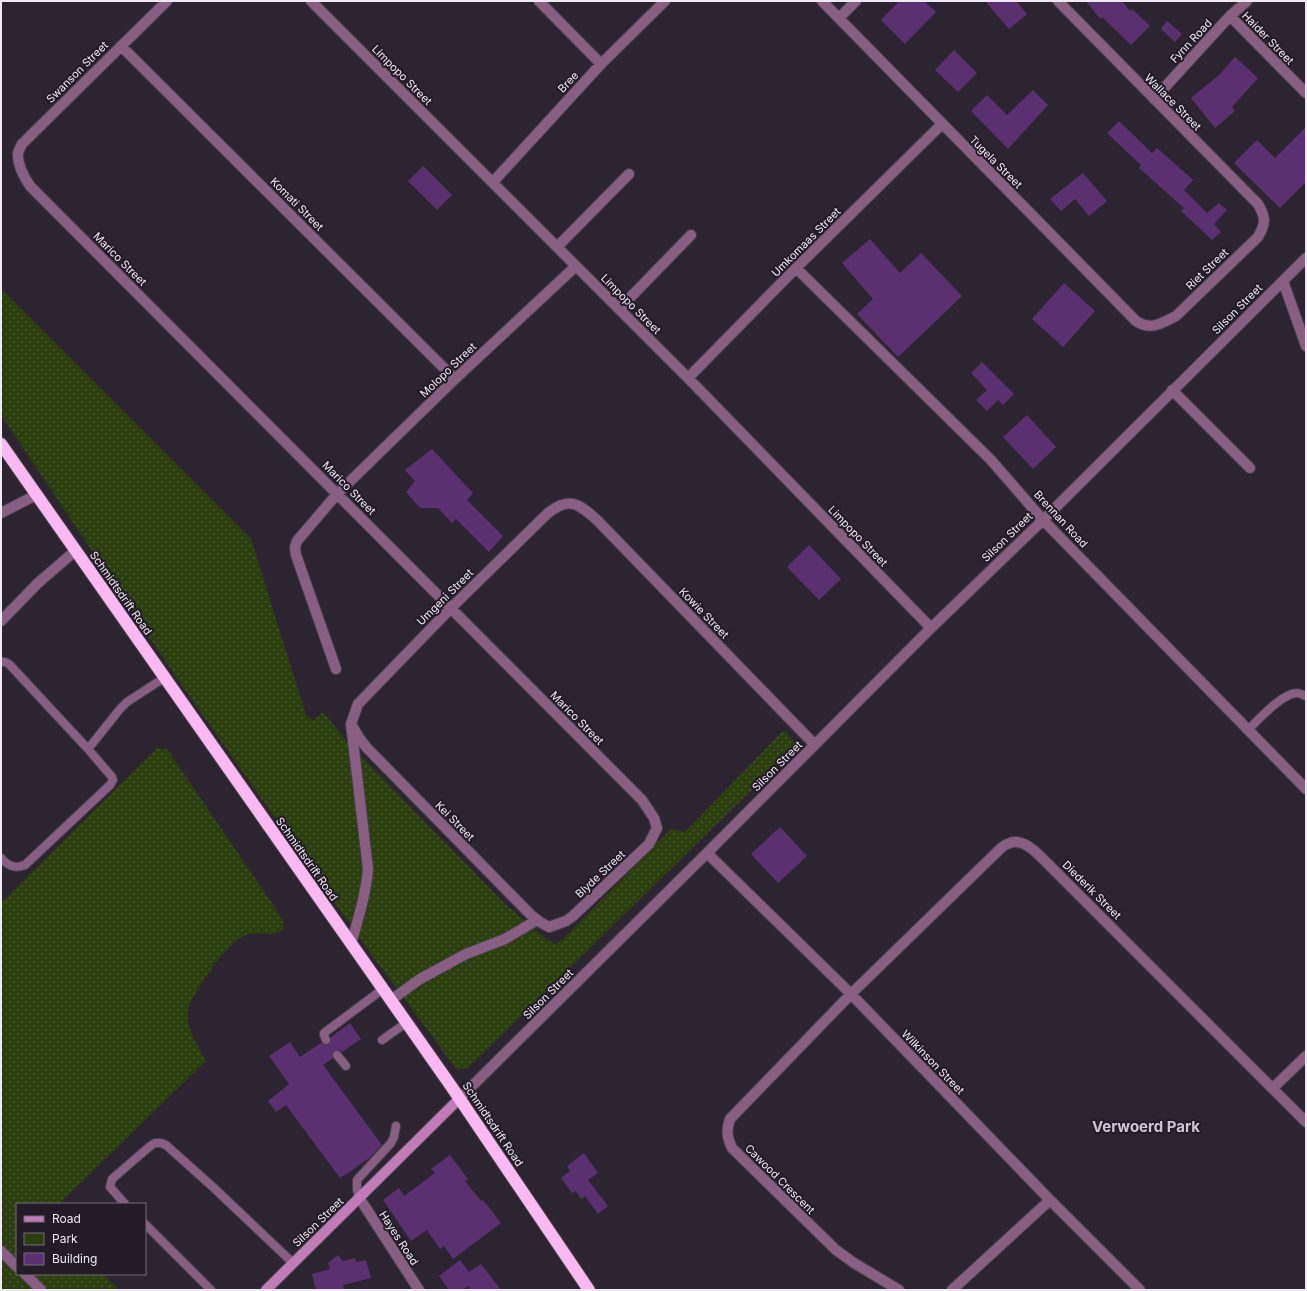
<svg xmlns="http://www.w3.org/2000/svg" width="1307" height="1291" font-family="Inter,sans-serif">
  <defs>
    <pattern id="green-dots" width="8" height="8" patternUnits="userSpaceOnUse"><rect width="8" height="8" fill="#2a3f0d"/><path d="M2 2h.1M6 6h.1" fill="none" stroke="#495b31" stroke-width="1.8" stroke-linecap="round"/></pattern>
  </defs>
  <rect width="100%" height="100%" fill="#2d2432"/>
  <!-- green -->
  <path fill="url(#green-dots)" d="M1 289 251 539 306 715 313 721 323 712 348 743 505 904 545 938 555 944 562 940 671 829 685 832 784 730 797 745 468 1068 457 1070 371 954 180 683 1 415Z
    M157 748 167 749 278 912 283 922 284 928C275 939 258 930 246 935 225 944 202 982 191 1001 181 1023 196 1042 206 1061L59 1204H17V1274H103L119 1290H1V903Z"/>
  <!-- building -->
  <path fill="#5b3070" d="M899 1H924L936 12 905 44 881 20Z
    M985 1H1016L1027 14 1009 29Z
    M1086 1H1122L1130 11 1132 9 1150 26 1131 45 1102 17 1100 19Z
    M1167 21 1182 34 1175 42 1161 29Z
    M954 50 977 73 958 92 935 70Z
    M1235 57 1258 78 1232 107 1235 111 1215 128 1191 98 1219 75Z
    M1033 90 1048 105 1008 149 971 111 987 95 1007 115Z
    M1119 121 1152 153 1157 148 1193 180 1184 190 1207 213 1219 203 1227 210 1214 224 1221 232 1212 240 1181 211 1184 208 1139 168 1141 165 1107 133Z
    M1306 127V182L1280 208 1234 163 1257 140 1275 158Z
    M423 166 452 195 437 210 408 181Z
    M1083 173 1107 201 1089 216 1075 199 1061 211 1050 199Z
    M870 239 900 273 921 253 962 296 898 357 857 314 873 299 842 263Z
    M1064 283 1095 311 1063 347 1032 319Z
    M982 362 1014 394 1003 405 998 400 987 411 976 400 987 390 971 373Z
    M1027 415 1056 447 1033 469 1003 437Z
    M432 449 473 493 467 500 503 536 489 552 456 519 452 523 438 508H420L406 492 415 481 405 470Z
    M809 545 841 579 819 600 787 567Z
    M780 827 807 856 778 883 751 854Z
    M350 1023 361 1039 342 1052 339 1050 334 1051 332 1053 333 1058 323 1065 382 1145 369 1158 351 1171 340 1178 286 1105 276 1112 268 1101 289 1084 269 1056 290 1042 300 1057 321 1043 325 1045H328L331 1041V1037Z
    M584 1153 598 1173 588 1180 608 1206 598 1214 585 1196 581 1199 576 1191 572 1193 561 1178 570 1171 567 1166Z
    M450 1155 468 1179 465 1181 481 1201 483 1200 501 1223 453 1259 444 1246 440 1249 427 1230 411 1241 383 1200 399 1188 404 1196 435 1173 431 1169Z
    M338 1255 343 1261 355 1258 356 1262 366 1260 371 1278 343 1285 344 1290H316L312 1274 330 1269 328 1263Z
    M460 1260 469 1272 481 1264 501 1290H471L468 1286 462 1290H449L439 1276Z"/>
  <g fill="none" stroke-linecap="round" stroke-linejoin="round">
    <!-- lane casing -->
    <g stroke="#48404d" stroke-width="10">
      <path id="lane" d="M1 662H5L9 664 88 749 120 709 127 702 164 678
        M1248 730C1258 720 1282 693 1297 693 1299 693 1303 695 1306 696
        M1 858C8 866 15 869 25 865L110 785 113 780 112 777 88 749
        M326 1040 324 1035V1033L383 989
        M382 1040 406 1023
        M337 1055 346 1066
        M360 1199 357 1190V1180L391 1143 394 1137 396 1126
        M125 1204 110 1187 112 1179 149 1147 155 1143H161L166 1145 214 1188 293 1263
        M145 1224 211 1290"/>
    </g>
    <!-- street casing -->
    <g stroke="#48404d" stroke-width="12">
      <path id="street" d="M167 1 22 144C21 146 19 150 18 153 17 164 24 177 30 186L642 800 654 818 657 828 649 844 573 916 566 921 549 927 540 922 531 915 367 748 360 739 351 724
        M311 1 688 378 931 628
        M539 1 601 64
        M822 1 1136 321C1151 331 1162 323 1176 316L1258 237C1266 223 1266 218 1258 204L1058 1
        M1230 16 1306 93
        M839 18 856 1
        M121 46 455 379
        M1154 99 1230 16 1247 1
        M493 182 601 64 665 1
        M557 247 629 174
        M796 268 991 460 1043 520 1306 789
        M1283 281 1306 346
        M619 309 691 235
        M688 378 796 268 942 124
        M1172 390 1250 468
        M1 513 36 495
        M1 621 38 583 75 551
        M336 669 296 555 295 547 297 541 337 494 455 379 576 266
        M707 853 851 994 1050 1200 1140 1290
        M351 944C358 919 366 894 368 869L351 724 358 704 451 608 548 513C570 496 579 504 597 520L815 745
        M391 1000 420 979 466 954 505 939 537 920
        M1273 1088 1306 1056
        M459 1099 707 853 931 628 1043 520 1306 258
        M360 1199 419 1290
        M1 1251 17 1267
        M25 1274 41 1290
        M899 1290 854 1263 836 1250 732 1148C727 1137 726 1130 730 1119L851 994 999 850C1002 847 1006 844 1010 843 1024 838 1038 854 1047 863L1306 1122
        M952 1290 1050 1200"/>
    </g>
    <!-- secondary casing -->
    <g stroke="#48404d" stroke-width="12">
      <path id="secondary" d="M266 1290 459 1099"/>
    </g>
    <!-- highway casing -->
    <g stroke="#48404d" stroke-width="14">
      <path id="highway" d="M1 444 451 1086 589 1290"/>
    </g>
    <!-- lane -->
    <use href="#lane" stroke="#895e83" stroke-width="8"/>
    <!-- street -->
    <use href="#street" stroke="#895e83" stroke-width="10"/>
    <!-- secondary -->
    <use href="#secondary" stroke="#c17bb7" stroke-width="10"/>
    <!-- highway -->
    <use href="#highway" stroke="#fbb9f1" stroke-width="12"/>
  </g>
  <g text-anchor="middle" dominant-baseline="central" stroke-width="4" stroke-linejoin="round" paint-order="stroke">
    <!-- street labels -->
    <g font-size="11" fill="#eee9f2" stroke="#231b28">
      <text transform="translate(1268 38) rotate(46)">Haider Street</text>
      <text transform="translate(1191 41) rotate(-47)">Fynn Road</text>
      <text transform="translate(77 72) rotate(-45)">Swanson Street</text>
      <text transform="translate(402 75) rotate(45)">Limpopo Street</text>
      <text transform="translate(568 82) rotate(-47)">Bree</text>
      <text transform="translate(1173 102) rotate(45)">Wallace Street</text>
      <text transform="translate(996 162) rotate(45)">Tugela Street</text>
      <text transform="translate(297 204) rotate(45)">Komati Street</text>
      <text transform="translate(806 242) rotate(-45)">Umkomaas Street</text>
      <text transform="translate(120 259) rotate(45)">Marico Street</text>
      <text transform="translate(1207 269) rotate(-44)">Riet Street</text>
      <text transform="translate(631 304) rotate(45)">Limpopo Street</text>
      <text transform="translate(1237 309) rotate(-45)">Silson Street</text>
      <text transform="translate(448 370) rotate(-44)">Molopo Street</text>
      <text transform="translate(349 488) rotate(45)">Marico Street</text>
      <text transform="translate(1061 519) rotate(47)">Brennan Road</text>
      <text transform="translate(858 536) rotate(46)">Limpopo Street</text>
      <text transform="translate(1007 537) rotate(-44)">Silson Street</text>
      <text transform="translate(121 593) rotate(55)">Schmidtsdrift Road</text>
      <text transform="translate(445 597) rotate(-45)">Umgeni Street</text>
      <text transform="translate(704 613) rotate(46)">Kowie Street</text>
      <text transform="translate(577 718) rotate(45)">Marico Street</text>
      <text transform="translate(777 766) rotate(-45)">Silson Street</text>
      <text transform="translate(455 821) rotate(45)">Kei Street</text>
      <text transform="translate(307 859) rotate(55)">Schmidtsdrift Road</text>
      <text transform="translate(600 874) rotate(-43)">Blyde Street</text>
      <text transform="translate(1092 890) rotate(45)">Diederik Street</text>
      <text transform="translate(548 994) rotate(-45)">Silson Street</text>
      <text transform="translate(933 1062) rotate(46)">Wilkinson Street</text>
      <text transform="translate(493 1124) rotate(56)">Schmidtsdrift Road</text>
      <text transform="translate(780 1179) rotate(45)">Cawood Crescent</text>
      <text transform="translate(318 1222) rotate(-44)">Silson Street</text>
      <text transform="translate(399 1238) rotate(57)">Hayes Road</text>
    </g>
    <!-- district labels -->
    <g font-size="15" font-weight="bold" fill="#cfc4d6" stroke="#231b28">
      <text x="1146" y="1126">Verwoerd Park</text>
    </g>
  </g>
  <!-- border -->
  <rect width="1307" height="1291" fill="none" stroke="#eee9f2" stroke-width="4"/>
  <!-- legend -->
  <rect x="16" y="1203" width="130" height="72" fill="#231b28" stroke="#746d79"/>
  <rect x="24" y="1216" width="20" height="6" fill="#c17bb7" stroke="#746d79"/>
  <text x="52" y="1223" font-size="12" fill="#eee9f2">Road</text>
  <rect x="24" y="1233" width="20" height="12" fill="#2a3f0d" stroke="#746d79"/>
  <text x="52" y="1243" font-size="12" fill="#eee9f2">Park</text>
  <rect x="24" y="1253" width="20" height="12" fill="#5b3070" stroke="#746d79"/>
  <text x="52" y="1263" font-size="12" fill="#eee9f2">Building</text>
</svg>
